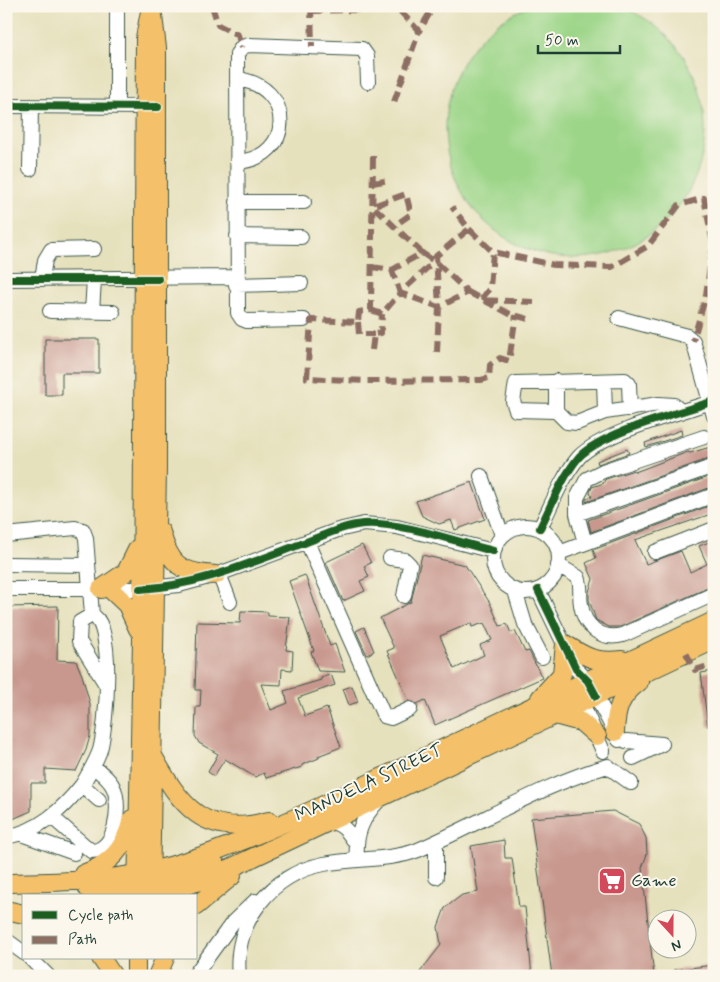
<svg xmlns="http://www.w3.org/2000/svg" width="720" height="982" font-family="Mynerve,sans-serif">
  <rect width="100%" height="100%" fill="#fbf7ec"/>
  <filter id="ink" filterUnits="userSpaceOnUse"><feTurbulence type="fractalNoise" baseFrequency=".02" numOctaves="2"/><feDisplacementMap in="SourceGraphic" scale="10" xChannelSelector="R" yChannelSelector="G"/><feConvolveMatrix kernelMatrix="1 2 1 2 8 2 1 2 1" color-interpolation-filters="sRGB"/></filter>
  <filter id="wash" filterUnits="userSpaceOnUse"><feTurbulence type="fractalNoise" baseFrequency=".0096" numOctaves="4" result="noise"/><feDisplacementMap in="SourceGraphic" scale="20" xChannelSelector="R" yChannelSelector="G"/><feGaussianBlur stdDeviation="1.12" result="paint"/><feColorMatrix in="noise" values="0 0 0 0 0 0 0 0 0 0 0 0 0 0 0 0 0 1.4 0 .05"/><feComposite in="paint" operator="in"/></filter>
  <g filter="url(#wash)">
    <rect width="100%" height="100%" fill="#e6e1bd"/>
    <!-- green -->
    <path fill="#9cd588" stroke="#5e895e" d="M445 128a130 130 0 1 1 260 0a130 130 0 1 1-260 0Z"/>
    <g id="blocks">
      <!-- building -->
      <path fill="#c8988e" fill-rule="evenodd" d="M45 339H99V373H62V395H45Z
        M681 430 682 435 646 447 645 443Z
        M714 446V457L586 502V499L592 497 590 492 592 487 604 483V481L606 479 634 470 635 472 688 452 690 453Z
        M627 449 629 453 598 464 597 461Z
        M714 475V486L591 532 588 520Z
        M472 482 485 519 455 530 451 520 439 524 422 516 416 501Z
        M714 504V513L635 540 646 564 681 551 690 572 707 564 699 546 714 540V585L620 627H609L596 620 589 600V592L593 579 586 563 596 558 593 550Z
        M362 545 371 563 364 566 369 577 360 581 365 591 343 601 326 562Z
        M422 555 465 565 490 603 500 626 507 624 511 633 515 631 525 652 529 651 542 678 435 725 425 700 417 704 409 701 387 651 394 648 380 618 411 602ZM471 623 472 627 484 623 492 640 480 645 484 655 454 669 440 636Z
        M305 575 330 646 335 644 345 672 318 671 311 652 314 651 289 581Z
        M58 606 57 660 76 661 82 675 90 704V736L86 750 76 771 45 769V783H31V811L6 822V607Z
        M241 611 268 612V616L290 617 286 650 293 651 292 670 282 669 281 685 261 684 271 710 288 703 284 691 321 680V678L331 674 335 685 298 698 305 716 327 708 341 747 318 756 319 758 302 765V767L266 778 264 773 255 777 225 759 214 776 208 772 218 754 199 743 195 736 196 707H200L201 690H195L197 622 240 623Z
        M364 627 374 651 367 655 356 631Z
        M714 671V726L708 727 701 673Z
        M352 686 358 702 349 705 343 689Z
        M613 811 639 824 646 838 647 854 642 868 654 976H552L531 818Z
        M504 840 505 858H512L519 907H525L532 976H417L441 945 438 927 445 908 462 895 478 892 471 846Z
        M714 965V976H674L673 970Z"/>
    </g>
  </g>
  <g filter="url(#ink)">
    <use href="#blocks" fill-opacity="0" stroke="#3d5649" stroke-width="1"/>
    <g fill="none" stroke-linecap="round" stroke-linejoin="round">
      <!-- minor casing -->
      <g stroke="#3d5649" stroke-width="16">
        <path id="minor" d="M6 106 153 107
          M117 106V6
          M237 162C295 158 295 86 237 79
          M30 169 31 106
          M237 202H304
          M237 236 301 237
          M6 279 236 277
          M42 279 45 260 51 250 94 249
          M236 285 301 283
          M50 311 113 312
          M92 312 94 279
          M619 318 687 336 693 341 714 416
          M304 320 247 321 242 319 238 313 237 54 242 47 249 45 362 49 367 56 368 82
          M556 381V411L567 422 577 423 605 412 659 404 674 405 681 412
          M604 381 605 412
          M556 411 516 410 513 401 516 383 625 380 629 384 630 409
          M481 476 502 535
          M577 514V498L587 479 603 471 704 437
          M493 559a33 33 0 1 1 66 0a33 33 0 1 1-66 0Z
          M540 528C552 504 562 477 579 457 603 432 679 413 714 401
          M6 535 75 528 83 530 86 538 92 615
          M307 542 384 716 391 718 410 709
          M585 543 577 514 714 466
          M655 552 714 529
          M559 553 714 495
          M390 558 405 560 410 565 404 596
          M6 564 88 565
          M558 565 578 577C582 586 579 595 581 605 584 626 601 641 623 635L714 594
          M219 574 230 602
          M6 589H140L179 585 216 575 338 530 364 524 397 527 493 551
          M538 590 576 669 588 681 619 740
          M515 591 525 624 542 657
          M92 615 80 622 79 641 105 683
          M578 694 603 751
          M626 741 662 744
          M633 758 662 744
          M610 768 631 783
          M82 785C89 773 96 762 100 750 106 728 116 624 92 615
          M52 817 91 851C116 851 121 807 114 789 111 780 100 772 93 766
          M326 822C342 822 348 831 356 844
          M21 834 74 853
          M6 837C39 831 62 810 82 785L99 800
          M357 859C355 834 362 818 379 800
          M436 877V842
          M6 940 24 953
          M30 958 48 976
          M194 976 233 922 255 901
          M239 976C233 922 271 874 324 864 353 858 391 861 418 850 481 823 541 785 608 766"/>
      </g>
      <!-- major casing -->
      <g stroke="#3d5649" stroke-width="20">
        <path id="major" d="M161 532C170 566 182 573 216 575
          M101 589 126 572 138 548
          M110 589 127 605 138 629
          M565 644C587 658 596 663 622 660
          M540 698 562 674 565 644
          M555 715 581 722 597 736
          M615 732C616 709 620 696 639 682
          M152 754C180 805 203 839 269 821
          M83 874C111 864 125 848 132 819
          M149 879H166L216 865
          M6 883C54 882 104 882 151 871 208 857 262 833 315 809L714 621
          M88 889H131L146 896
          M137 896 142 639 145 38 151 6
          M150 896 157 468V48L153 16
          M157 896 216 875 714 640
          M196 906 232 876
          M6 910 24 914
          M101 958 113 976
          M136 976V958
          M157 976 165 958"/>
      </g>
      <!-- minor -->
      <use href="#minor" stroke="#fff" stroke-width="14"/>
      <!-- major -->
      <use href="#major" stroke="#f4c16b" stroke-width="18"/>
      <!-- quiet -->
      <path stroke="#8d6e63" stroke-width="6" stroke-dasharray="12 6" stroke-linecap="butt" d="M212 6 218 25 238 35 241 48
        M311 6 312 47
        M311 11 398 9 419 31 434 6
        M394 102 419 31
        M373 156 371 310 359 312 358 322 311 320 307 378 366 381 481 380 489 378 490 365 500 358 509 361 516 315
        M373 183 390 180
        M469 229 493 252
        M422 253 437 263 468 292 439 307 400 293 427 268 437 263
        M372 267 392 270 422 253 373 206 406 194 411 214 394 226
        M468 292 510 314 532 320
        M534 302 481 300 490 288 493 252 554 265 612 267 648 246 679 205 704 198 713 244 706 295 693 341
        M371 310 382 314 400 293 392 270
        M358 322 359 334H374
        M372 350 374 334 381 333 382 314
        M437 352 439 307 436 256 469 229 452 207
        M686 653 695 670 714 664"/>
      <!-- cycleway casing -->
      <g stroke="#fbf7ec" stroke-width="11">
        <path id="cycleway" d="M6 106 158 107
          M6 279H158
          M540 528C552 504 562 477 579 457 603 432 679 413 714 401
          M140 589C197 586 248 564 301 544 321 537 341 526 363 524 400 521 456 542 493 551
          M538 590 576 669 588 681 596 696"/>
      </g>
      <!-- cycleway -->
      <use href="#cycleway" stroke="#1b5e20" stroke-width="8"/>
    </g>
  </g>
  <!-- icons -->
  <defs>
    <g id="supermarket-square" transform="scale(1.4375)"><rect x="-9" y="-9" width="18" height="18" rx="4" fill="#d1495b" stroke="#fbf7ec"/><path d="M-6-5.5h2.5l.6 2H6L4.5 2H-2.5L-4.4-4H-6ZM-1.5 3.2a1.3 1.3 0 1 0 .1 0ZM3 3.2a1.3 1.3 0 1 0 .1 0Z" fill="#fff"/></g>
  </defs>
  <g fill-rule="evenodd">
    <use href="#supermarket-square" x="612" y="881"/>
  </g>
  <g text-anchor="middle" dominant-baseline="central" stroke-width="4" stroke-linejoin="round" paint-order="stroke">
    <!-- street labels -->
    <g font-size="18" fill="#1f3d34" stroke="#fbf7ec">
      <text transform="translate(369 783) rotate(-25)">MANDELA STREET</text>
    </g>
    <!-- poi labels -->
    <g font-size="18" fill="#1f3d34" stroke="#fbf7ec" text-anchor="start">
      <text x="631" y="881">Game</text>
    </g>
  </g>
  <!-- margin -->
  <rect width="720" height="982" fill="none" stroke="#fbf7ec" stroke-width="25"/>
  <!-- legend -->
  <rect x="22" y="894" width="175" height="65" fill="#fbf7ec" stroke="#a3ada2"/>
  <rect x="32" y="911" width="25" height="8" fill="#1b5e20" stroke="#a3ada2"/>
  <text x="68" y="920" font-size="15" fill="#1f3d34">Cycle path</text>
  <rect x="32" y="936" width="25" height="8" fill="#8d6e63" stroke="#a3ada2"/>
  <text x="68" y="944" font-size="15" fill="#1f3d34">Path</text>
  <!-- north arrow -->
  <g transform="translate(672 934) rotate(159)"><circle r="24" fill="#fbf7ec" stroke="#a3ada2"/>
  <path d="M0-4L9 19L0 12L-9 19Z" fill="#d1495b"/>
  <text y="-8" font-size="14" font-weight="bold" text-anchor="middle" fill="#1f3d34">N</text>
  </g>
  <!-- scale -->
  <path d="M538 45v8h82v-8" fill="none" stroke="#1f3d34" stroke-width="2.5"/>
  <text x="545" y="45" font-size="15" fill="#1f3d34" stroke="#fbf7ec" stroke-width="4" paint-order="stroke">50 m</text>
</svg>
